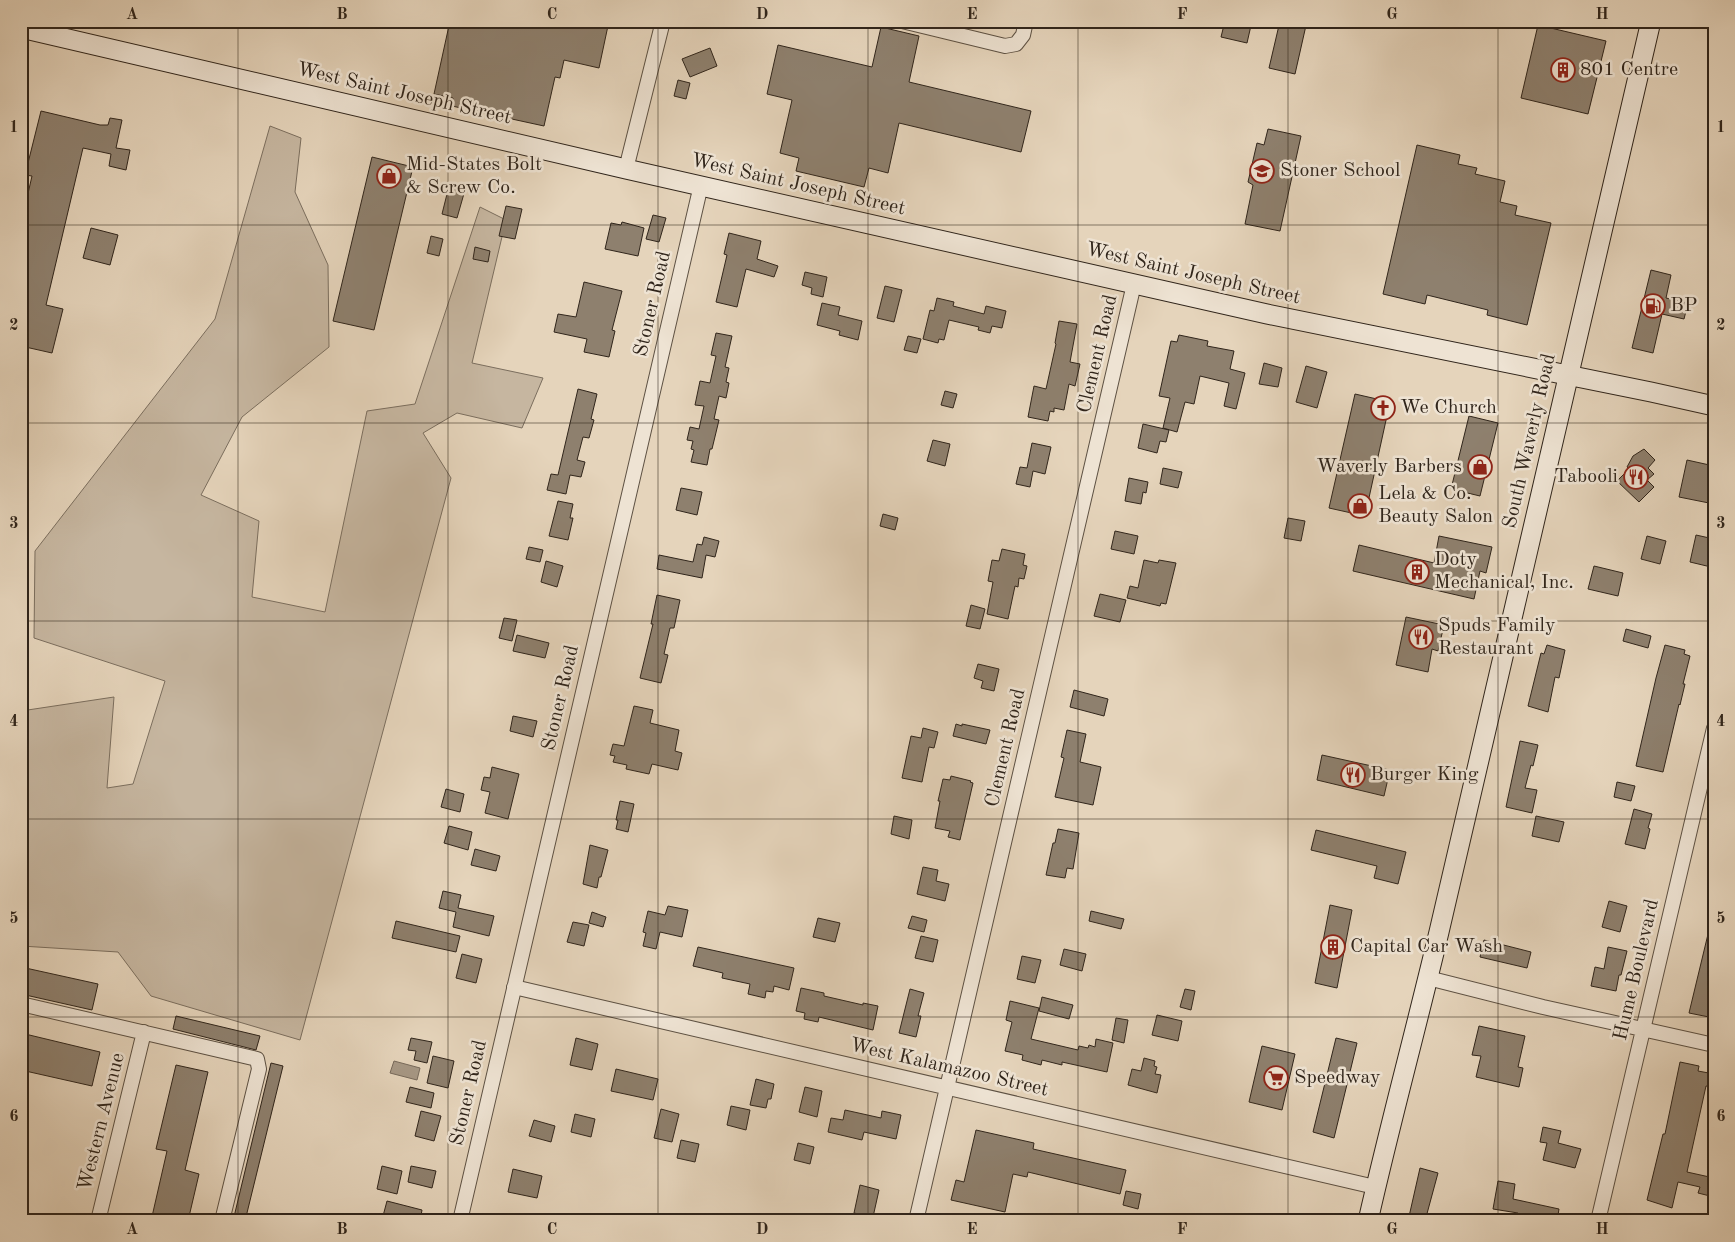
<svg xmlns="http://www.w3.org/2000/svg" width="1735" height="1242" font-family="'Old Standard TT',serif">
  <rect width="100%" height="100%" fill="#e5d4bb"/>
  <filter id="stains"><feTurbulence type="fractalNoise" baseFrequency=".004" numOctaves="4"/><feColorMatrix values="0 0 0 0 .2 0 0 0 0 .09 0 0 0 0 .02 0 0 0 .5 -.17"/></filter>
  <radialGradient id="worn" r=".72"><stop offset=".6" stop-color="#630" stop-opacity="0"/><stop offset="1" stop-color="#630" stop-opacity=".3"/></radialGradient>
  <!-- green -->
  <path fill="#c6b6a0" stroke="#7b6e5e" d="M270 126 301 138 295 192 328 265 329 347 242 417 201 495 259 521 252 597 325 612 367 411 415 404 480 207 506 220 472 363 543 378 522 428 457 413 423 433 451 478 300 1040 151 996 118 952 21 946V711L114 697 107 788 133 784 165 681 34 638 35 551 215 319Z"/>
  <!-- water -->
  <path fill="#a79885" stroke="#776a5b" d="M394 1061 420 1068 417 1080 390 1073Z"/>
  <!-- building -->
  <path fill="#8e806e" stroke="#30251b" d="M450 21H609L599 68 564 60 560 78 555 77 544 126 452 106 453 98 434 94Z
    M1225 21H1252L1247 43 1221 37Z
    M1280 21H1307L1295 74 1269 68Z
    M1538 25 1606 41 1588 114 1521 98Z
    M881 27 919 36 909 82 1031 111 1021 152 899 123 888 173 869 168 864 187 796 171 799 158 780 153 792 100 767 94 778 45 872 67Z
    M710 48 717 66 690 77 682 59Z
    M678 80 690 83 686 99 674 96Z
    M41 111 100 125H108L110 118 122 120 116 148 130 150 126 170 109 166 111 154 83 148 46 305 63 309 52 353 21 346V224L32 176 25 175Z
    M1268 129 1301 136 1280 231 1245 224 1253 185 1248 182 1257 143 1264 145Z
    M1417 145 1460 155 1458 164 1477 168 1475 174 1505 181 1500 202 1517 206 1515 215 1551 223 1527 325 1487 315 1488 310 1427 295 1425 304 1383 294Z
    M372 157 413 167 374 330 333 321Z
    M449 186 465 190 457 218 442 214Z
    M506 206 522 209 515 239 499 236Z
    M653 215 666 218 659 242 646 239Z
    M622 222 644 228 638 256 605 249 611 223 621 225Z
    M91 228 118 235 110 265 83 258Z
    M729 233 761 241 757 259 778 266 774 277 746 269 737 307 716 302 727 255 724 254Z
    M431 236 443 239 439 256 427 253Z
    M475 247 490 251 488 262 473 259Z
    M1651 270 1671 275 1666 298 1688 303 1684 319 1662 314 1653 353 1632 348Z
    M805 272 827 277 823 297 811 294 812 288 802 285Z
    M584 282 622 291 612 330 615 331 609 357 584 352 587 339 554 332 558 314 576 317Z
    M885 286 902 290 894 322 877 318Z
    M937 298 954 302 953 306 984 314 986 306 1006 311 1002 328 992 326 990 333 978 330 979 327 949 320 944 340 939 339 938 343 923 339 930 310 934 311Z
    M822 303 840 307 838 315 862 321 858 340 839 335 840 331 817 325Z
    M1059 321 1077 324 1070 362 1080 364 1075 386 1069 384 1064 410 1054 408V412L1050 411 1048 421 1028 417 1034 386 1046 389 1056 344 1055 343Z
    M716 333 732 336 725 367 729 368 726 382 729 383 726 398 719 396 714 419 719 420 712 449H710L707 465 691 462 694 450 691 449 693 441 687 440 690 427 699 429 704 406 695 405 700 381 710 383 716 356 711 355Z
    M1179 335 1208 341 1207 346 1234 351 1230 369 1245 373 1236 409 1224 406 1229 383 1200 376 1194 404 1185 402 1177 432 1163 428 1170 398 1159 396 1171 341 1177 342Z
    M908 336 921 339 917 353 904 350Z
    M1264 363 1282 368 1278 387 1259 384Z
    M1306 366 1327 372 1317 408 1296 402Z
    M578 389 597 394 591 419 594 420 589 438 583 437 577 460 585 462 581 477 570 475 566 494 547 490 551 474 558 475Z
    M945 391 957 394 953 408 941 405Z
    M1355 394 1390 402 1365 516 1329 508Z
    M1469 416 1498 423 1480 496 1451 489Z
    M1143 424 1169 430 1166 442 1160 441 1157 453 1138 448Z
    M933 440 950 444 945 466 927 461Z
    M1032 443 1051 447 1045 474 1033 471 1030 487 1016 484 1020 467 1027 468Z
    M1644 449 1655 460 1648 468 1654 474 1647 480 1654 487 1639 502 1617 481 1629 469 1627 467 1633 456Z
    M1687 460 1714 466V504L1679 497Z
    M1163 468 1182 472 1178 488 1160 484Z
    M1129 478 1148 482 1146 493 1143 492 1141 504 1125 501Z
    M681 488 702 492 697 515 676 510Z
    M558 501 573 504 570 518H573L568 540 549 536Z
    M883 514 898 518 895 530 880 526Z
    M1288 518 1305 521 1301 541 1284 538Z
    M1115 531 1138 536 1134 554 1111 549Z
    M1696 535 1714 539V553L1711 567 1690 562Z
    M1439 536 1492 547 1486 573 1480 571 1474 599 1353 571 1359 545 1434 563Z
    M1647 536 1666 541 1660 564 1641 559Z
    M704 537 719 541 715 557 706 555 702 578 657 569 659 555 693 562 697 544 702 545Z
    M529 547 543 550 540 562 526 559Z
    M1002 549 1025 554 1023 565 1027 566 1024 579 1019 578 1018 587 1015 586 1008 619 987 614 993 582 988 581 992 560 999 561Z
    M1144 560 1158 563 1159 560 1176 563 1166 604 1161 603 1160 606 1127 598 1130 586 1138 588Z
    M546 561 563 566 557 587 541 582Z
    M1594 566 1623 573 1618 596 1588 589Z
    M1100 594 1126 600 1120 622 1094 616Z
    M657 595 680 600 674 628H670L664 654 668 655 661 683 640 678 653 624H651Z
    M971 605 985 609 980 629 966 626Z
    M1406 617 1444 625 1438 651 1432 649 1428 672 1396 665Z
    M504 618 517 620 512 641 499 638Z
    M1626 629 1651 636 1648 648 1623 641Z
    M517 635 549 643 545 658 513 651Z
    M1547 645 1565 650 1559 678 1555 677 1548 712 1528 706 1541 653 1544 654Z
    M1665 645 1685 650 1684 654 1690 656 1683 684H1685L1680 705 1679 704 1663 772 1636 766 1656 678Z
    M978 664 999 669 994 691 981 688 983 681 974 678Z
    M1074 690 1108 699 1104 716 1070 707Z
    M634 706 653 710 650 723 679 730 675 751 682 753 678 770 652 764 649 774 626 769 627 765 613 762 615 756 610 755 613 744 624 746Z
    M513 716 537 721 533 737 510 731Z
    M956 724 962 726V724L990 730 986 744 953 736Z
    M923 728 938 732 934 748 929 747 922 782 902 778 911 736 921 738Z
    M1067 730 1086 734 1080 762 1101 767 1093 805 1055 797 1064 758 1061 757Z
    M1520 741 1538 745 1533 766 1531 765 1525 788 1537 790 1532 813 1506 807Z
    M1322 755 1390 770 1384 796 1317 780Z
    M492 767 519 774 508 819 485 813 490 792 481 790 484 777 490 778Z
    M951 776 971 781 970 782 973 783 960 840 948 837 950 831 935 828 940 801H938L943 779 950 780Z
    M1617 782 1635 786 1631 801 1614 797Z
    M446 789 464 794 460 812 441 807Z
    M620 801 634 804 628 832 616 829 618 820H616Z
    M1634 809 1652 814 1648 828 1650 829 1645 849 1625 844Z
    M894 816 912 820 909 839 891 834Z
    M1536 816 1564 822 1559 842 1532 836Z
    M449 826 472 832 468 850 444 843Z
    M1058 829 1079 833 1073 869 1067 868 1065 878 1046 875 1053 843H1055Z
    M1316 830 1406 852 1398 884 1374 878 1377 866 1311 850Z
    M590 845 608 850 601 877H599L597 888 583 884Z
    M475 849 500 856 496 871 471 865Z
    M923 867 938 870 936 881 949 884 945 901 917 894Z
    M443 891 461 895 458 908 494 916 489 936 453 927 456 912 439 908Z
    M1609 901 1627 906 1620 932 1602 927Z
    M1330 905 1352 910 1337 988 1315 983Z
    M668 906 688 910 682 937 660 932 656 949 643 946 646 933 643 932 648 911 665 915Z
    M1091 911 1124 919 1121 929 1089 921Z
    M592 912 606 917 603 927 589 923Z
    M912 916 927 920 924 932 908 928Z
    M818 918 840 923 835 942 813 937Z
    M396 921 460 936 456 952 392 938Z
    M573 922 589 925 584 946 567 942Z
    M1709 930H1714V1018L1689 1013Z
    M921 936 938 940 933 962 915 958Z
    M1484 940 1531 952 1527 968 1480 957Z
    M698 947 794 968 789 990 774 986 773 992 766 991 765 998 748 994 750 984 722 978 723 973 693 966Z
    M1608 947 1627 951 1621 975H1619L1616 991 1591 986 1595 967 1604 969Z
    M1064 949 1086 954 1082 971 1060 965Z
    M462 954 482 959 476 983 456 978Z
    M1022 956 1041 960 1035 983 1017 979Z
    M21 967 98 984 92 1010 21 994Z
    M801 988 824 993V996L863 1005V1003L878 1006 873 1030 819 1017 818 1022 804 1019 805 1013 796 1011Z
    M910 989 924 993 918 1016H921L916 1037 899 1033Z
    M1185 989 1195 991 1191 1010 1180 1007Z
    M1042 997 1073 1005 1069 1019 1039 1011Z
    M1010 1001 1039 1008 1031 1039 1078 1050 1079 1046 1088 1048 1089 1045 1095 1047 1096 1039 1113 1043 1107 1072 1062 1062V1065L1042 1060 1041 1065 1022 1060 1023 1055 1005 1051 1012 1022 1006 1020Z
    M1157 1015 1182 1021 1178 1041 1152 1035Z
    M176 1016 260 1036 256 1050 173 1029Z
    M1116 1018 1128 1020 1124 1043 1112 1040Z
    M1479 1026 1525 1036 1518 1067 1523 1068 1519 1087 1476 1077 1481 1056 1472 1055Z
    M21 1033 100 1052 92 1086 21 1070Z
    M411 1038 432 1042 427 1063 414 1060 416 1051 408 1050Z
    M576 1038 598 1044 592 1070 570 1065Z
    M1336 1038 1357 1043 1334 1138 1313 1132Z
    M1262 1046 1295 1054 1282 1110 1249 1102Z
    M433 1056 454 1061 448 1088 427 1083Z
    M1144 1058 1155 1061 1154 1066 1157 1067 1155 1074 1161 1075 1157 1093 1128 1085 1132 1069 1141 1071Z
    M1680 1062 1699 1066 1698 1071 1714 1074V1087L1706 1086 1687 1172 1714 1178V1197L1698 1193 1700 1187 1678 1182 1672 1208 1647 1200 1663 1134H1665Z
    M271 1063 283 1066 245 1221H233Z
    M176 1065 208 1072 185 1170 199 1174 188 1221H151L167 1151 156 1149Z
    M616 1069 658 1079 653 1100 611 1091Z
    M756 1079 774 1084 771 1099H768L766 1108 750 1105Z
    M410 1087 434 1093 431 1108 406 1102Z
    M805 1087 822 1091 817 1117 799 1112Z
    M731 1106 750 1110 746 1130 727 1125Z
    M661 1109 679 1114 672 1142 654 1138Z
    M845 1110 881 1118 882 1111 901 1115 896 1139 864 1132 862 1140 828 1132 831 1118 843 1120Z
    M421 1111 441 1116 434 1141 415 1136Z
    M575 1114 595 1119 591 1137 571 1132Z
    M534 1120 555 1126 551 1142 529 1136Z
    M1543 1127 1561 1131 1558 1143 1581 1149 1575 1168 1543 1160 1547 1143 1540 1142Z
    M976 1130 1034 1143 1033 1149 1126 1170 1120 1194 1028 1172 1027 1177 1013 1174 1005 1212 951 1200 956 1180 964 1182Z
    M681 1140 699 1144 695 1162 677 1158Z
    M798 1143 814 1147 810 1164 794 1160Z
    M382 1166 402 1171 397 1194 377 1189Z
    M411 1166 436 1171 432 1188 408 1182Z
    M1420 1168 1438 1173 1425 1221H1408Z
    M513 1169 542 1176 537 1198 508 1192Z
    M1498 1181 1515 1184 1513 1199 1559 1209 1557 1221H1517L1518 1213 1493 1209Z
    M860 1185 879 1190 873 1217 854 1213Z
    M1126 1191 1141 1194 1138 1209 1123 1205Z
    M387 1201 422 1210 420 1221H402L383 1216Z"/>
  <g fill="none" stroke-linecap="round" stroke-linejoin="round">
    <!-- street casing -->
    <g stroke="#5d5143" stroke-width="16">
      <path id="street" d="M902 21 1005 46 1016 44 1023 35 1026 21
        M626 169 663 21
        M1428 978 1543 1007 1714 1045
        M514 987 1375 1187
        M21 1004 257 1059 259 1069 222 1221
        M98 1221 144 1032
        M460 1221 701 185
        M916 1221 1134 284
        M1598 1221 1714 728"/>
    </g>
    <!-- secondary casing -->
    <g stroke="#30251b" stroke-width="21">
      <path id="secondary" d="M21 28 626 169 1267 314 1651 392 1714 406
        M1368 1221C1390 1124 1416 1029 1439 932 1510 628 1580 325 1651 21"/>
    </g>
    <!-- street -->
    <use href="#street" stroke="#eee3d3" stroke-width="14"/>
    <!-- secondary -->
    <use href="#secondary" stroke="#eee3d3" stroke-width="19"/>
  </g>
  <!-- grid -->
  <path fill="none" stroke="#30251b" stroke-width="1" stroke-opacity="0.55" d="M238 21V1221M448 21V1221M658 21V1221M868 21V1221M1078 21V1221M1288 21V1221M1498 21V1221M21 225H1714M21 423H1714M21 621H1714M21 819H1714M21 1017H1714"/>
  <!-- icons -->
  <defs>
    <g id="building-ring" transform="scale(1.25)"><circle r="9.5" fill="#eee3d3" stroke="#8f2418" stroke-width="1.5"/><path d="M-4-6H4V6H1V3H-1V6H-4ZM-2.5-4.3h1.7v1.8h-1.7ZM.8-4.3h1.7v1.8H.8ZM-2.5-1h1.7V.8h-1.7ZM.8-1h1.7V.8H.8Z" fill="#8f2418"/></g>
    <g id="school-ring" transform="scale(1.25)"><circle r="9.5" fill="#eee3d3" stroke="#8f2418" stroke-width="1.5"/><path d="M0-5L7-2L0 1L-7-2ZM-4 1L0 2.5L4 1V4Q0 6-4 4Z" fill="#8f2418"/></g>
    <g id="shop-ring" transform="scale(1.25)"><circle r="9.5" fill="#eee3d3" stroke="#8f2418" stroke-width="1.5"/><path d="M-5-2.5h2.3a2.7 3.5 0 0 1 5.4 0H5L5.5 6h-11ZM-1.5-2.5h3a1.5 2.3 0 0 0-3 0Z" fill="#8f2418"/></g>
    <g id="fuel-ring" transform="scale(1.25)"><circle r="9.5" fill="#eee3d3" stroke="#8f2418" stroke-width="1.5"/><path d="M-5.5-6h7V0h2V4h1.3V-2.5L3-4.5l.8-.8L6-3V5H2.5V1h-1V6h-7ZM-4.2-4.7v3.2H.2V-4.7Z" fill="#8f2418"/></g>
    <g id="church-ring" transform="scale(1.25)"><circle r="9.5" fill="#eee3d3" stroke="#8f2418" stroke-width="1.5"/><path d="M-1.2-6h2.4v3.5h3.3v2.4h-3.3V6h-2.4V-.1h-3.3v-2.4h3.3Z" fill="#8f2418"/></g>
    <g id="restaurant-ring" transform="scale(1.25)"><circle r="9.5" fill="#eee3d3" stroke="#8f2418" stroke-width="1.5"/><path d="M-5-6h1v4h1v-4h1v4h1v-4h1v5L-1.5 .5V6h-2V.5L-5-1ZM5-6V6H3V1.5H1.5Q1.5-4 5-6Z" fill="#8f2418"/></g>
    <g id="supermarket-ring" transform="scale(1.25)"><circle r="9.5" fill="#eee3d3" stroke="#8f2418" stroke-width="1.5"/><path d="M-6-5.5h2.5l.6 2H6L4.5 2H-2.5L-4.4-4H-6ZM-1.5 3.2a1.3 1.3 0 1 0 .1 0ZM3 3.2a1.3 1.3 0 1 0 .1 0Z" fill="#8f2418"/></g>
  </defs>
  <g fill-rule="evenodd">
    <use href="#building-ring" x="1563" y="70"/>
    <use href="#school-ring" x="1262" y="171"/>
    <use href="#shop-ring" x="389" y="176"/>
    <use href="#fuel-ring" x="1653" y="306"/>
    <use href="#church-ring" x="1383" y="408"/>
    <use href="#shop-ring" x="1480" y="467"/>
    <use href="#restaurant-ring" x="1636" y="477"/>
    <use href="#shop-ring" x="1360" y="506"/>
    <use href="#building-ring" x="1417" y="572"/>
    <use href="#restaurant-ring" x="1421" y="637"/>
    <use href="#restaurant-ring" x="1353" y="775"/>
    <use href="#building-ring" x="1333" y="947"/>
    <use href="#supermarket-ring" x="1276" y="1078"/>
  </g>
  <g text-anchor="middle" dominant-baseline="central" stroke-width="5" stroke-linejoin="round" paint-order="stroke">
    <!-- poi labels -->
    <g font-size="20" fill="#30251b" stroke="#eee3d3" text-anchor="start">
      <text x="1580" y="70">801 Centre</text>
      <text x="406" y="165">Mid-States Bolt<tspan x="406" dy="23">&amp; Screw Co.</tspan></text>
      <text x="1280" y="171">Stoner School</text>
      <text x="1670" y="306">BP</text>
      <text x="1400" y="408">We Church</text>
      <text x="1462" y="467" text-anchor="end">Waverly Barbers</text>
      <text x="1618" y="477" text-anchor="end">Tabooli</text>
      <text x="1378" y="494">Lela &amp; Co.<tspan x="1378" dy="23">Beauty Salon</tspan></text>
      <text x="1434" y="560">Doty<tspan x="1434" dy="23">Mechanical, Inc.</tspan></text>
      <text x="1438" y="626">Spuds Family<tspan x="1438" dy="23">Restaurant</tspan></text>
      <text x="1370" y="775">Burger King</text>
      <text x="1350" y="947">Capital Car Wash</text>
      <text x="1294" y="1078">Speedway</text>
    </g>
    <!-- street labels -->
    <g font-size="20" fill="#30251b" stroke="#eee3d3">
      <text transform="translate(404 94) rotate(13)">West Saint Joseph Street</text>
      <text transform="translate(798 185) rotate(13)">West Saint Joseph Street</text>
      <text transform="translate(1193 274) rotate(13)">West Saint Joseph Street</text>
      <text transform="translate(653 304) rotate(-77)">Stoner Road</text>
      <text transform="translate(1098 354) rotate(-77)">Clement Road</text>
      <text transform="translate(1530 441) rotate(-77)">South Waverly Road</text>
      <text transform="translate(561 698) rotate(-77)">Stoner Road</text>
      <text transform="translate(1006 748) rotate(-77)">Clement Road</text>
      <text transform="translate(1637 970) rotate(-77)">Hume Boulevard</text>
      <text transform="translate(949 1068) rotate(13)">West Kalamazoo Street</text>
      <text transform="translate(469 1093) rotate(-77)">Stoner Road</text>
      <text transform="translate(102 1122) rotate(-76)">Western Avenue</text>
    </g>
  </g>
  <!-- margin -->
  <rect width="1735" height="1242" fill="none" stroke="#e5d4bb" stroke-width="55"/>
  <rect x="28" y="28" width="1680" height="1186" fill="none" stroke="#30251b" stroke-width="2"/>
  <g font-size="16" text-anchor="middle" font-weight="bold" fill="#30251b">
    <text x="132" y="19">A</text>
    <text x="342" y="19">B</text>
    <text x="552" y="19">C</text>
    <text x="762" y="19">D</text>
    <text x="972" y="19">E</text>
    <text x="1182" y="19">F</text>
    <text x="1392" y="19">G</text>
    <text x="1602" y="19">H</text>
    <text x="14" y="132">1</text>
    <text x="1721" y="132">1</text>
    <text x="14" y="330">2</text>
    <text x="1721" y="330">2</text>
    <text x="14" y="528">3</text>
    <text x="1721" y="528">3</text>
    <text x="14" y="726">4</text>
    <text x="1721" y="726">4</text>
    <text x="14" y="923">5</text>
    <text x="1721" y="923">5</text>
    <text x="14" y="1121">6</text>
    <text x="1721" y="1121">6</text>
    <text x="132" y="1234">A</text>
    <text x="342" y="1234">B</text>
    <text x="552" y="1234">C</text>
    <text x="762" y="1234">D</text>
    <text x="972" y="1234">E</text>
    <text x="1182" y="1234">F</text>
    <text x="1392" y="1234">G</text>
    <text x="1602" y="1234">H</text>
  </g>
  <rect width="100%" height="100%" filter="url(#stains)"/>
  <rect width="100%" height="100%" fill="url(#worn)"/>
</svg>
